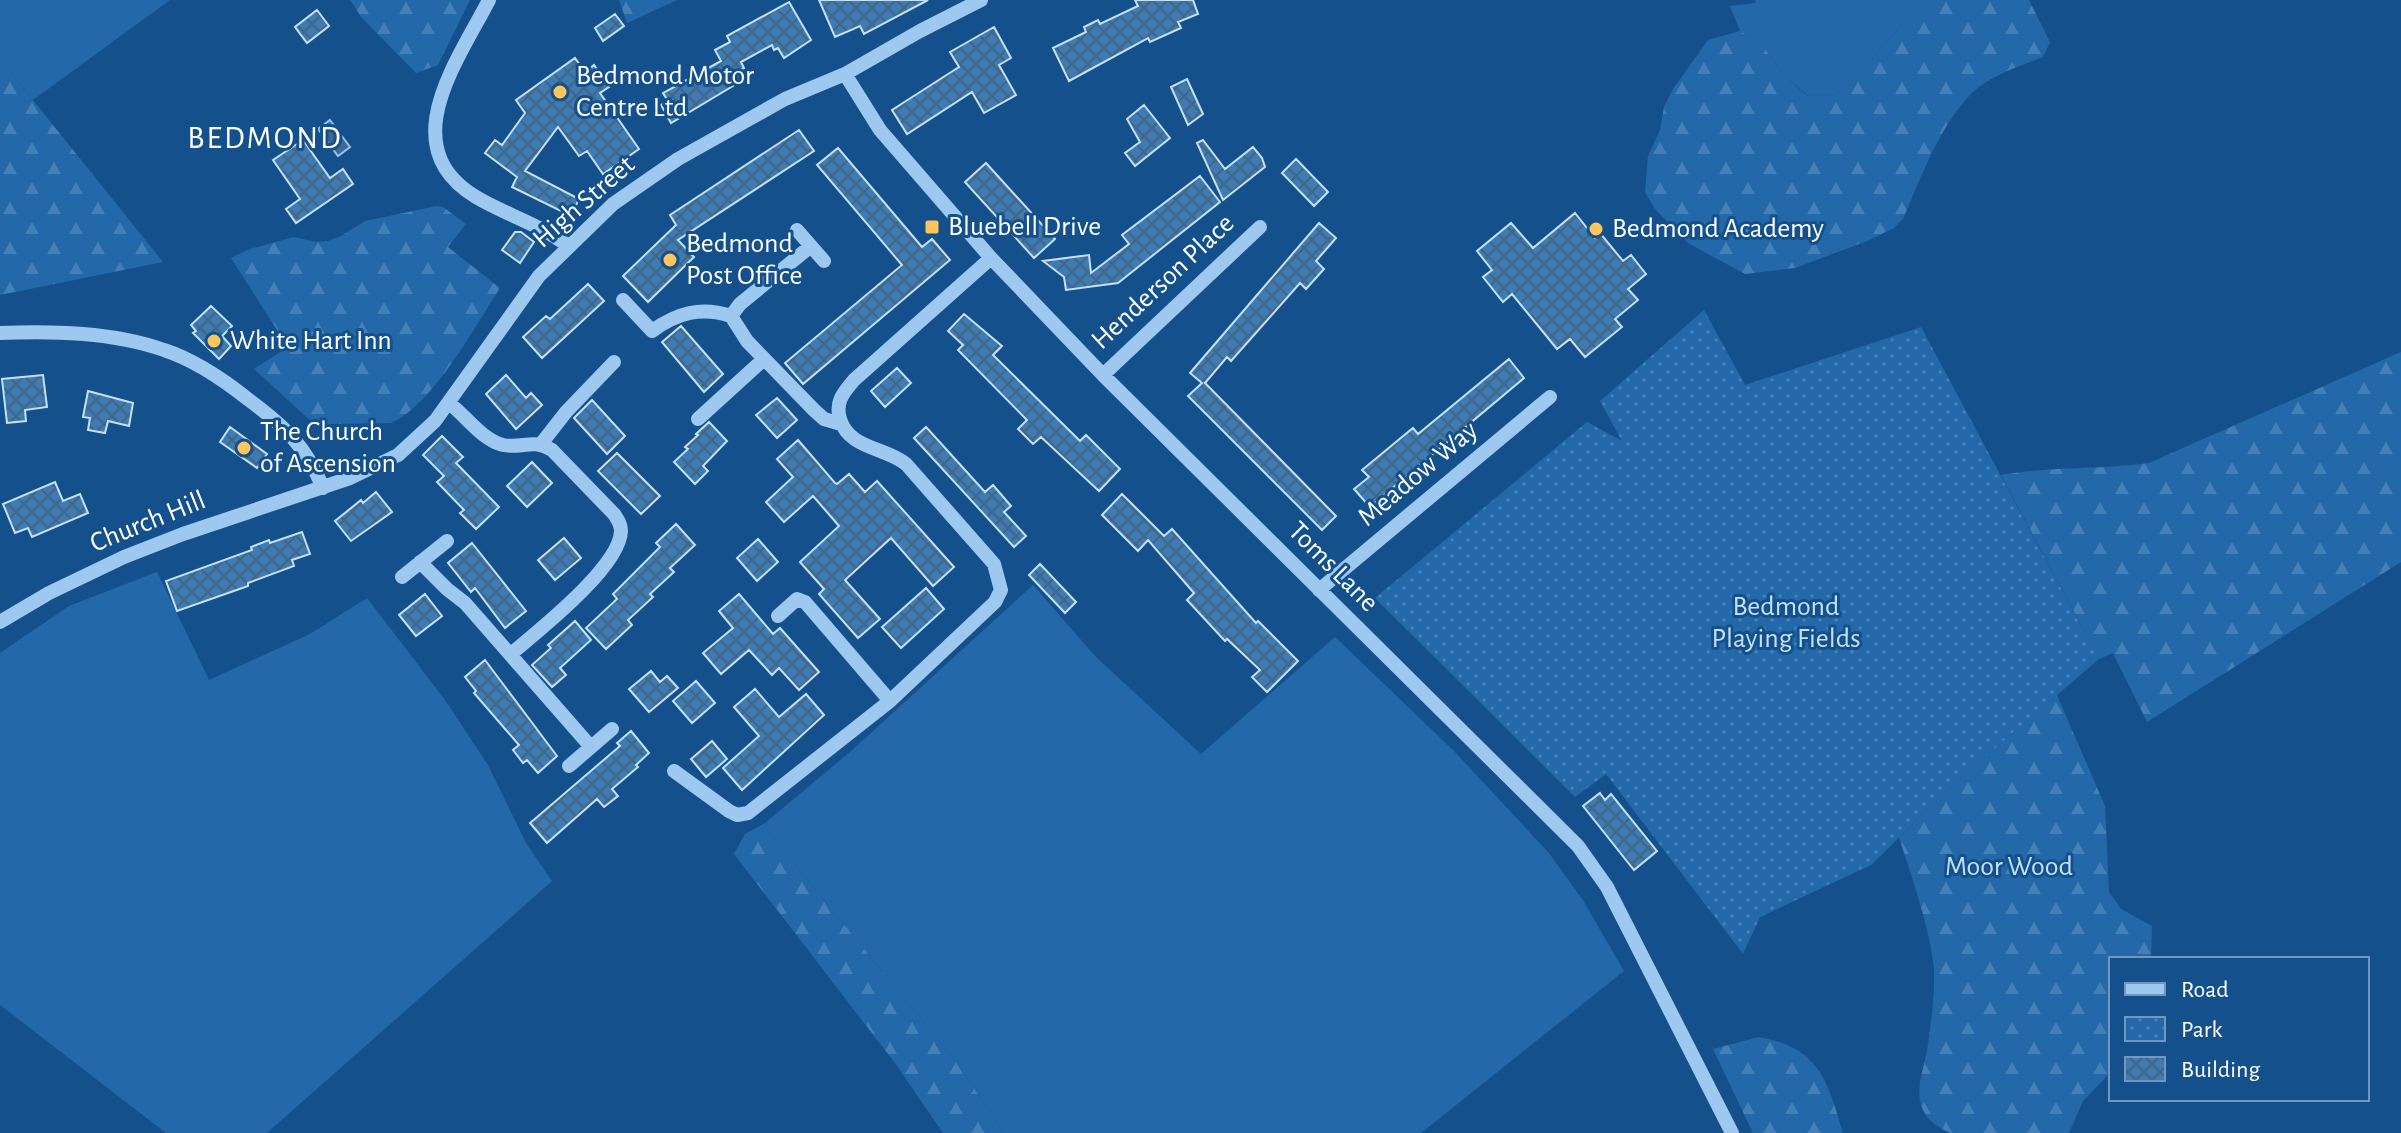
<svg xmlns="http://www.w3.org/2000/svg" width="2401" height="1133" font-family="'Alegreya Sans',sans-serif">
  <defs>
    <pattern id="forest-firs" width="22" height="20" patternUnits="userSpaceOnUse" patternTransform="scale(2)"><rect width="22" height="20" fill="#2369a9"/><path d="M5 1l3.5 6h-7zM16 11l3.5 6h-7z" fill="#4480b6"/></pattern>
    <pattern id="park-dots" width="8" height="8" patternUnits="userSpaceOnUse" patternTransform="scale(2)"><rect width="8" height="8" fill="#2369a9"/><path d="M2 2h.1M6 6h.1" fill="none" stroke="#4480b6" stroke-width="1.8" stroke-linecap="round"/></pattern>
    <pattern id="water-ripples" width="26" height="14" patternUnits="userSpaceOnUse" patternTransform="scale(2)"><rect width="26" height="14" fill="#3c6893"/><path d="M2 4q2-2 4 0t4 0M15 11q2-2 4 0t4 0" fill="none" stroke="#597fa3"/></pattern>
    <pattern id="building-cross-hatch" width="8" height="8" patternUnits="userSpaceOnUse" patternTransform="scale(2)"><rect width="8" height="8" fill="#3d7bb5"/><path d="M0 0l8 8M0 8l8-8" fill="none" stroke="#446480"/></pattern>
  </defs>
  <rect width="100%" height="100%" fill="#14518c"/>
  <!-- green -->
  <path fill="#2369a9" d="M0 0H170L33 100 0 59Z
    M1755 0H1923L1854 80 1835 95 1809 96 1785 77 1761 43 1740 31 1730 6 1756 3Z
    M157 572 209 680 310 634 367 598 445 700 488 765 526 843 552 881 267 1133H166L0 1005V653L69 606Z
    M1033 585 1096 657 1201 754 1335 637 1454 751 1549 853 1584 902 1624 971 1421 1133H1004L955 1060 769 833 765 823 850 752Z"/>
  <!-- forest -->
  <path fill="url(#forest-firs)" d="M350 0H470L438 65 416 73 361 17Z
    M619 0H677L627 23Z
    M1923 0H2029L2050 42 2043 57C2025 64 2004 71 1986 82 1947 106 1921 177 1903 219L1894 228 1867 241 1795 268 1745 274 1688 243 1655 209 1645 192 1648 156 1660 130 1664 107 1673 89 1708 40 1740 31 1761 43 1785 77 1808 96 1835 95 1854 80Z
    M0 59 163 262 0 295Z
    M437 206 443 207 466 224 448 247 500 288C476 325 431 407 391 423L325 424 311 421 254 369 288 347 231 258 250 249 294 237 316 242 328 241 341 236 365 221Z
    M2401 352V562L2147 722 2113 653 2099 659 2001 475C2050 466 2100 470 2149 463Z
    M2057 695 2105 806 2109 892 2121 909 2152 926 2151 959H2111V1072L2083 1101 2069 1133H1951C1938 1128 1925 1119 1921 1105 1916 1086 1924 1068 1927 1050 1931 1027 1935 992 1934 969 1931 933 1911 873 1899 838L1957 781Z
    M765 823 769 833 955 1060 1004 1133H943L895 1063 734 854 745 834Z
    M1759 1037C1820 1048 1827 1080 1843 1133H1753L1713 1049Z"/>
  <!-- park -->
  <path fill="url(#park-dots)" d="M1704 310 1745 385 1921 327 2099 659 1957 781 1871 865 1760 917 1743 954 1606 774 1575 797 1375 598 1587 422 1622 441 1600 401Z"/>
  <!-- water -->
  <path fill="url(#water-ripples)" stroke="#8fc4f3" stroke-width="2" d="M330 120 350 147 338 156 318 129Z"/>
  <!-- building -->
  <path fill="url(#building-cross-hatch)" stroke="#c3e1fb" stroke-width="2" d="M819 0H928L864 34 860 26 835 37Z
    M1135 0H1193L1198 14 1178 22 1181 28 1150 42 1148 38 1069 81 1053 48 1086 32 1084 27 1098 20 1100 24 1138 6Z
    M789 2 811 40 784 58 778 48 774 50 772 45 741 62 744 68 738 71 743 80 671 123 661 105 668 101 663 93 721 61 715 50 730 42 727 36Z
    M317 10 329 26 307 43 295 27Z
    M615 14 624 26 603 41 595 28Z
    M994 27 1011 58 999 65 1016 95 984 113 972 92 907 134 892 110 959 67 950 52Z
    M575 58 585 72 594 65 609 87 600 93 639 149 603 174 587 151 579 156 558 127 525 171 579 199 571 216 512 187 517 177 485 153 495 140 502 145 525 113 516 100Z
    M1187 79 1203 114 1188 125 1171 87Z
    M1144 105 1170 138 1135 166 1125 153 1140 142 1127 119Z
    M799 130 814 151 678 240 694 257 648 302 623 276 676 225 670 215Z
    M303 140 330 178 343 169 353 184 296 223 286 209 300 199 273 160Z
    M1203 140 1225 169 1253 147 1262 158 1265 167 1223 200 1197 143Z
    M838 148 922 247 932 239 950 260 803 384 785 363 902 265 817 165Z
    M1296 159 1328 192 1314 206 1282 173Z
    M986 163 1055 239 1034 258 965 182Z
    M1200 176 1220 202 1118 283 1066 290 1064 277 1043 261 1089 255 1091 273 1129 244 1122 235Z
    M1575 213 1595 238 1600 233 1623 261 1631 255 1646 274 1628 289 1638 300 1615 319 1622 327 1585 357 1570 339 1557 349 1512 294 1503 302 1483 277 1492 270 1477 251 1511 223 1533 248Z
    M1319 223 1336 238 1316 261 1324 269 1306 289 1300 283 1231 361 1227 357 1205 383 1336 516 1322 530 1188 396 1202 383 1190 373Z
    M515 232H521L534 242 520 263 502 250Z
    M588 284 604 301 542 358 523 337 546 316 550 319Z
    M211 306 232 326 222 336 231 346 219 359 193 333 196 331 191 325Z
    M964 314 1002 346 993 355 1080 441 1086 435 1120 469 1099 491 1041 437 1033 444 1018 429 1027 420 958 350 963 345 948 331Z
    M681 326 723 374 704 392 662 342Z
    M1509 359 1524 378 1370 507 1354 489 1369 477 1362 470 1413 428 1418 434Z
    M897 368 911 383 885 407 871 391Z
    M43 375 47 407 25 410 26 421 7 423 2 379Z
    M506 375 526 398 531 393 542 405 516 429 486 394Z
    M88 391 133 403 129 426 108 421 105 433 88 430 90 418 83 417Z
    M777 398 797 420 777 438 756 415Z
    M592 400 625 436 607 454 574 418Z
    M709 422 727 441 703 466 708 471 695 484 674 462 688 449 685 447 698 435 696 434Z
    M230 427 267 454 257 468 220 442Z
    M926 427 985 492 993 485 1011 506 1004 512 1026 536 1014 547 914 438Z
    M442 436 463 457 456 463 499 507 476 529 460 513 464 510 437 482 444 476 423 455Z
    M798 440 835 483 837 484 849 474 865 492 877 481 954 567 933 586 891 538 845 580 880 619 858 638 819 594 824 589 800 562 839 526 813 496 784 522 766 502 793 477 777 459Z
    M617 453 660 496 641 514 598 471Z
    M532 462 552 483 527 507 507 486Z
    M55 482 63 501 80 494 88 513 32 537 28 528 15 533 3 504Z
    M376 492 392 512 351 541 335 521 361 500 363 503Z
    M1122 494 1164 536 1172 529 1256 623 1258 621 1298 661 1267 692 1252 677 1260 670 1227 639 1225 641 1187 600 1194 593 1148 540 1138 551 1102 515Z
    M676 524 695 545 670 568 674 572 650 594 653 597 628 620 632 625 606 649 586 628 617 599 613 594 660 547 656 543Z
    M302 532 310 554 292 560 294 566 248 583V586L177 611 166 581 252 550 251 547 269 540 270 543Z
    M564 538 581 558 555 580 538 560Z
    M758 539 778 562 757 581 737 558Z
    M472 543 526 611 505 628 475 588 471 592 448 563Z
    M1040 564 1076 602 1065 613 1029 575Z
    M926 588 944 609 901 648 882 627Z
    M425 594 442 616 416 636 399 615Z
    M739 594 773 634 780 628 819 672 799 690 779 668 772 675 749 650 721 674 703 653 733 628 719 611Z
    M575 621 591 640 560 668 566 675 552 687 532 665 551 648 548 645Z
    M485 660 557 756 538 773 527 760 523 763 513 750 519 745 474 693 476 691 465 677Z
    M651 671 660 682 667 676 678 688 649 712 629 689Z
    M696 681 715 703 692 723 673 701Z
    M755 689 779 717 806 694 824 715 742 790 723 768 759 736 734 707Z
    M631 731 649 753 636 765 638 767 612 789 618 796 604 807 597 799 547 843 530 823 620 746 617 743Z
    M712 741 727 759 706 777 691 759Z
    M1600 793 1605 800 1611 794 1657 851 1634 870 1583 806Z"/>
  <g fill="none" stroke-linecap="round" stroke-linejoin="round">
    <!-- minor -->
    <path stroke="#9dc8f0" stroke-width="14" d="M489 0C457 62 393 147 476 197 506 215 540 224 568 246
      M845 74 880 130 991 258 1103 375 1578 846 1607 887 1732 1133
      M797 230 824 261
      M623 300 652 331C677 313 701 306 731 316L747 341 814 410 824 419 841 424
      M731 316 740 304 811 246
      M0 333C53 331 113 332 164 350 195 360 224 380 249 400 284 426 306 446 323 488
      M1103 375 1260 227
      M449 403C466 416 482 440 503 445 523 449 532 438 552 450L614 514C618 520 621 524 621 531 620 567 538 631 511 654
      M698 419 764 359
      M541 444 566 412 614 362
      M420 562 447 589 465 603 591 747
      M402 577 447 541
      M1319 590 1550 397
      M778 616 797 599 805 602 890 701
      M0 622 49 593 124 557 183 534 350 478 398 455 435 421 539 276 613 204 678 159 785 99 845 74 920 31 981 0
      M569 766 612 729
      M674 771 729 811 737 815 748 813 890 701 995 602 1001 590 994 564 906 464C885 447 849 449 840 419 835 402 843 393 854 380L991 258"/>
  </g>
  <!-- markers -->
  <g fill="#ffc45c" stroke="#14518c" stroke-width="3">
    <circle cx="560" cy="92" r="8"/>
    <rect x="924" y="219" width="16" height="16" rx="4"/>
    <circle cx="1596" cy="229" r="8"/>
    <circle cx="670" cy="260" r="8"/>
    <circle cx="214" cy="341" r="8"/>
    <circle cx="244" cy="448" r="8"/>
  </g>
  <g text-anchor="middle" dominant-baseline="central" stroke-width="6" stroke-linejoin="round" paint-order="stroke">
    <!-- poi labels -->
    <g font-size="28" fill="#fff" stroke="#14518c" text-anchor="start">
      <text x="576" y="76">Bedmond Motor<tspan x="576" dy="32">Centre Ltd</tspan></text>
      <text x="948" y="227">Bluebell Drive</text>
      <text x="1612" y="229">Bedmond Academy</text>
      <text x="686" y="244">Bedmond<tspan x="686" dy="32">Post Office</tspan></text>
      <text x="230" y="341">White Hart Inn</text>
      <text x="260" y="432">The Church<tspan x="260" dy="32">of Ascension</tspan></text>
    </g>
    <!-- street labels -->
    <g font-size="28" fill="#fff" stroke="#14518c">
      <text transform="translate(584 202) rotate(-41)">High Street</text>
      <text transform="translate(1163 282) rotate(-43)">Henderson Place</text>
      <text transform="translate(1418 474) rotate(-40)">Meadow Way</text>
      <text transform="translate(148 522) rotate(-22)">Church Hill</text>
      <text transform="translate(1333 567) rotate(45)">Toms Lane</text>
    </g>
    <!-- park labels -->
    <g font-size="28" fill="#c3e1fb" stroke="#14518c">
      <text x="1786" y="607">Bedmond<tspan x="1786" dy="32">Playing Fields</tspan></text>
      <text x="2009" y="867">Moor Wood</text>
    </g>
    <!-- quarter labels -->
    <g font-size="32" letter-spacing="2" fill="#fff" stroke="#14518c">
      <text x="265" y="138">BEDMOND</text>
    </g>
  </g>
  <!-- legend -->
  <rect x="2109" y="957" width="260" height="144" fill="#14518c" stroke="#7297ba" stroke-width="2"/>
  <rect x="2125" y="983" width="40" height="12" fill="#9dc8f0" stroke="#7297ba" stroke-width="2"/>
  <text x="2181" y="997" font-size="24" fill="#ffffff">Road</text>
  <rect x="2125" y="1017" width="40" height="24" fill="url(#park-dots)" stroke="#7297ba" stroke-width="2"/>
  <text x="2181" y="1037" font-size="24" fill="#ffffff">Park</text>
  <rect x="2125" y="1057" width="40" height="24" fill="url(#building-cross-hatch)" stroke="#7297ba" stroke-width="2"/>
  <text x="2181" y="1077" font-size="24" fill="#ffffff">Building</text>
</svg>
